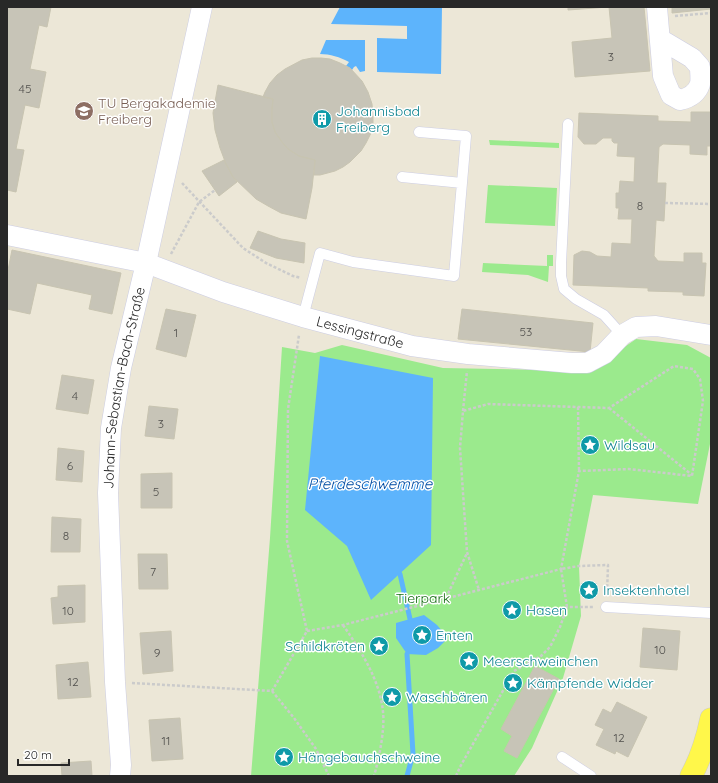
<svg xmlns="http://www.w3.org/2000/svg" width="718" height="783" font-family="Quicksand,sans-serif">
  <rect width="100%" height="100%" fill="#ece7d7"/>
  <!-- green -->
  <path fill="#9bea8d" d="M489 140 559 143V148L490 145Z
    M488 185 557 188 555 226 485 223Z
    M547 255H553V266H549L548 282 528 275 482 272 483 263 547 266Z
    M636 339 687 345 711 358 710 444 698 504 593 495 579 566 581 616 563 678 532 748 514 776H251L270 538 282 347 315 353 342 345 443 368 590 371Z"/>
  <!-- water -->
  <path fill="#5db4fc" d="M340 7H442L441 74 377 72V38L407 39V26L331 24Z
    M326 40H365V71L360 72 356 66 354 67 352 70 346 66 349 62C340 57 330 54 320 54Z
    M320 356 433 378 431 545 371 600 347 546 305 510Z
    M424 615 437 625 448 638 438 648 426 655 407 654 396 638V623Z"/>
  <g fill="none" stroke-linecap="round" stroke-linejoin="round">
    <!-- stream -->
    <path stroke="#5db4fc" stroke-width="5" d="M400 574 410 619
      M407 654 413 754 407 776"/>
  </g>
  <!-- building -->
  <path fill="#c7c4b7" stroke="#c8c4b1" d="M7 7H51L47 27 39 25 30 69 46 72 39 108 25 105 16 149 24 150 16 192 7 190Z
    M568 7H608L568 10Z
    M609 7H644L650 71 575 77 572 42 612 38Z
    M672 7H711V9L672 13Z
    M312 58H321L330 59 340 63 350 68 362 81 368 92 372 104 373 116V126L371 133 366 143 361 151 350 162 343 167 335 171 320 175H314L315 160 299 156 288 149 282 142 275 132 272 122V109L273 99 263 97 265 92 270 83 277 75 285 69 302 60Z
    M218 85 273 99 272 109V122L275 132 282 142 288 149 299 156 315 160 312 188 306 219 281 213 268 206 256 199 233 177 226 164 220 148 215 130 213 113Z
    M691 112H711V146H707V155L690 154V145L663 144 659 147 657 183H666L664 221 656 220V221L654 256 658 261 684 262V253H702V263H706L704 296 683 295V292L648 291V288L573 285 574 255 582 251 590 252 597 256 611 257 612 243 631 244 632 219H618L619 208H616V193H619L620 181 634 182 635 157 617 156 618 143H614L612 141V138H603L596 144H584L578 137 579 113 658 116V121L691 122Z
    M224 160 233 177 237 182 219 196 202 171Z
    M258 231 281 239 305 243 304 263 276 258 250 248Z
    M12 250 121 273 112 314 89 309 92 295 37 283 30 314 7 309V275Z
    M166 309 196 315 186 357 156 349Z
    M462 309 593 323 590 352 458 339Z
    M62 375 94 380 88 414 56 409Z
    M149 406 178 409 174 439 145 436Z
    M58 448 84 451 82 482 56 480Z
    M172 473V508H141V474Z
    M52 517 81 519 80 552H51Z
    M138 554H167L168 589H139Z
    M85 585V622L53 624 51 598 58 597V586Z
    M643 628 680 631 677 670 640 667Z
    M171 631 173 671 143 674 140 633Z
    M88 662 91 697 58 699 56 665Z
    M535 666 559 679 517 758 504 751 512 736 501 729Z
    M617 702 647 717 628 757 616 751 615 754 596 745 604 729 595 725 603 709 611 713Z
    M180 718 183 759 152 761 149 720Z
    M91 761 92 776H62L61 763Z"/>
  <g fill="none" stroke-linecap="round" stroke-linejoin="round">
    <!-- lane casing -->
    <g stroke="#cccde3" stroke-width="11">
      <path id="lane" d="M568 124 561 263V276L564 289 576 299 604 315 622 335
        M402 177 462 183
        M303 317 320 253 353 262 454 276 466 136 419 132
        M606 607 711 613
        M562 757 591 776"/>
    </g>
    <!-- street casing -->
    <g stroke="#cccde3" stroke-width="21">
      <g id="street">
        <path d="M657 7 663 76 671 95 680 100C689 98 697 93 700 84 701 79 700 72 700 67L692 58 660 39"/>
        <path id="s1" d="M7 235 146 263 223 292 303 317 412 346 468 354 572 363H587L604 354 622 335 636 327 656 326 711 335"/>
        <path id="s2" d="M120 776 121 765 115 682 108 493 111 428 121 368 146 263 202 7"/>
      </g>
    </g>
    <!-- primary casing -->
    <g stroke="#cbcbcb" stroke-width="23">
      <path id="primary" d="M691 776C701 758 707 738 711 719"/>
    </g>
    <!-- path -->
    <path stroke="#cbcbcb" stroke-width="2.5" stroke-dasharray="3 2" stroke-linecap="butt" d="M675 16 711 13
      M182 183 243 248 266 263 293 276 301 278
      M665 203 711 204
      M171 254 199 202 215 190
      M578 407 579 471
      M609 408 692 475
      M463 411 467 371
      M446 598 467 553
      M567 607 561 569 579 566 608 565 607 594
      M343 625C361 651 380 680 383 712 385 729 379 759 374 776
      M307 631 343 625 561 569 579 471 629 469 692 476 703 401 700 379 693 369 674 366 609 408 488 404 463 411 460 448 467 552 479 590
      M132 683 272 691 307 631 287 541 288 409 299 335
      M272 691 294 718 316 749 329 776
      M456 776 460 767 514 671 541 656 550 647 560 627 567 607H594"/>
    <!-- lane -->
    <use href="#lane" stroke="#fff" stroke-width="10"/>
    <!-- street -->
    <use href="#street" stroke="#fff" stroke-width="20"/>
    <!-- primary -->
    <use href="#primary" stroke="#fff74a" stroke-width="22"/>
  </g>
  <!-- icons -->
  <defs>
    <g id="university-disc" transform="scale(1)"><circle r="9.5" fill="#8d6e63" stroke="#fff"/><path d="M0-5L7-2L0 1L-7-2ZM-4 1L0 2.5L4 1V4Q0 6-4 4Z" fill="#fff"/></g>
    <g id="building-disc" transform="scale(1)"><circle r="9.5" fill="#0f9aa8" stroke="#fff"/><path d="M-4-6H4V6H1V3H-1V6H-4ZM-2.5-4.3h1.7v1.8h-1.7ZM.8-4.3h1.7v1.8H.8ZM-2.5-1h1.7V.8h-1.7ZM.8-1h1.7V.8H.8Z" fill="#fff"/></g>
    <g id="sight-disc" transform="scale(1)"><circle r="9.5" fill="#0f9aa8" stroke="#fff"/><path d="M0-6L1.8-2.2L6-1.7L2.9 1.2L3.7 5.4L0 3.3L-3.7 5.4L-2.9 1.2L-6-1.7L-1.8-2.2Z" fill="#fff"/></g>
  </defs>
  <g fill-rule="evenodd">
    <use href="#university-disc" x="84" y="111"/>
    <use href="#building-disc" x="322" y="119"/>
    <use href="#sight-disc" x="590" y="445"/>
    <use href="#sight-disc" x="589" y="590"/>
    <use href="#sight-disc" x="512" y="610"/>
    <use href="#sight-disc" x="422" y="635"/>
    <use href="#sight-disc" x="379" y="646"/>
    <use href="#sight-disc" x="469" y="661"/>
    <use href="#sight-disc" x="513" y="683"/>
    <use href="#sight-disc" x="392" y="697"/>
    <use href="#sight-disc" x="284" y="757"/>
  </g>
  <g text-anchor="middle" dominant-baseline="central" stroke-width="3" stroke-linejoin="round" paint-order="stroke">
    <!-- number labels -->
    <g font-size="12" fill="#504f4c">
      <text x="611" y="56">3</text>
      <text x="25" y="88">45</text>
      <text x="640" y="205">8</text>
      <text x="526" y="331">53</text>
      <text x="176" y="332">1</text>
      <text x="75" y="395">4</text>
      <text x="161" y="423">3</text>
      <text x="70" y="465">6</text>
      <text x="156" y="491">5</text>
      <text x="66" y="535">8</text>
      <text x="153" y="571">7</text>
      <text x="68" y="610">10</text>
      <text x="660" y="649">10</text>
      <text x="157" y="652">9</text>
      <text x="73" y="681">12</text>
      <text x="619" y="737">12</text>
      <text x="166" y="740">11</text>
    </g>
    <!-- education labels -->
    <g font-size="14" fill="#785e54" stroke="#fff" text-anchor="start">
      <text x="98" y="103">TU Bergakademie<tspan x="98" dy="16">Freiberg</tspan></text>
    </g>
    <!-- culture labels -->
    <g font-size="14" fill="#0d838f" stroke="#fff" text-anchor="start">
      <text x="336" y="111">Johannisbad<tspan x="336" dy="16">Freiberg</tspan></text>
      <text x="604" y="445">Wildsau</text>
      <text x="603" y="590">Insektenhotel</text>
      <text x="526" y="610">Hasen</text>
      <text x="436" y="635">Enten</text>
      <text x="365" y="646" text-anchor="end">Schildkröten</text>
      <text x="483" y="661">Meerschweinchen</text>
      <text x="527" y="683">Kämpfende Widder</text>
      <text x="406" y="697">Waschbären</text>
      <text x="298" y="757">Hängebauchschweine</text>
    </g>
    <!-- street labels -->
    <g font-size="14" fill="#282828" stroke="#fff">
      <text stroke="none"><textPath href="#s1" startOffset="367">Lessingstraße</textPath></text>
      <text stroke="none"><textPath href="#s2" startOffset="390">Johann-Sebastian-Bach-Straße</textPath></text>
    </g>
    <!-- park labels -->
    <g font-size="14" fill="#136c11" stroke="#fff">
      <text x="423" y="598">Tierpark</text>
    </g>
    <!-- water labels -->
    <g font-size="15" font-style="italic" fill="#004da4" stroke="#fff">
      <text x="370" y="483">Pferdeschwemme</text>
    </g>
  </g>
  <!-- border -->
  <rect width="718" height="783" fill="none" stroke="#282828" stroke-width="16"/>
  <!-- scale -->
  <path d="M18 759v6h51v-6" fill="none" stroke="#282828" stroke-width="2"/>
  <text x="24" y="759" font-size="12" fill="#282828" stroke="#ffffff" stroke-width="3" paint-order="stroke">20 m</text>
</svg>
